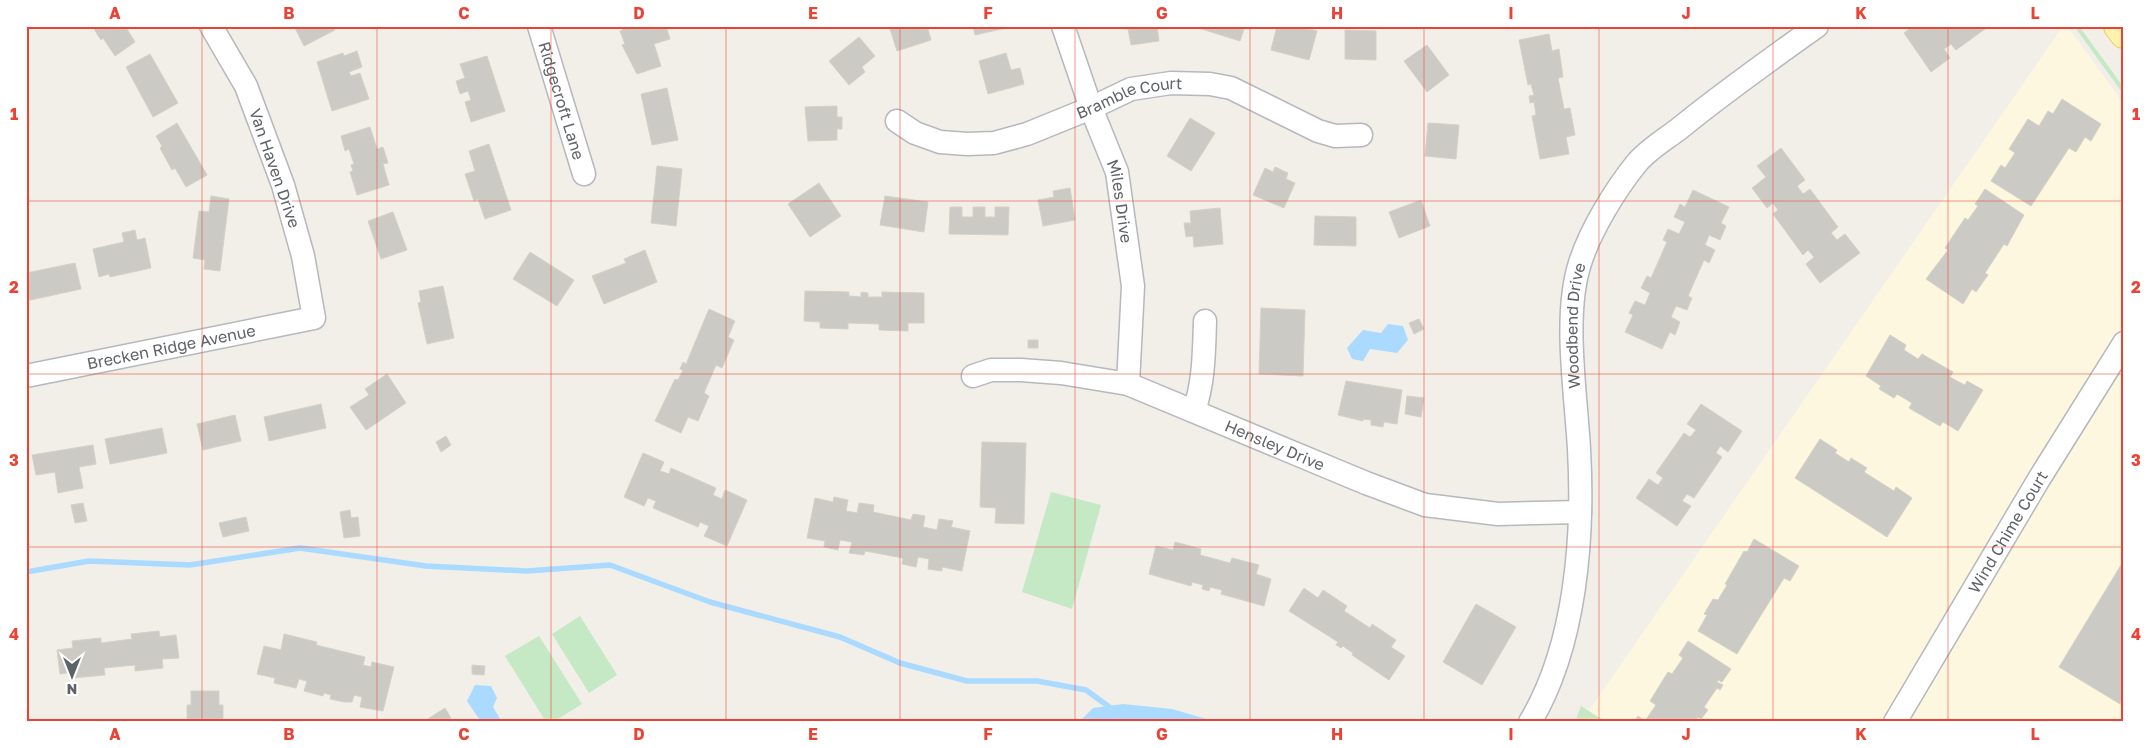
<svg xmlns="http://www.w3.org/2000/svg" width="2150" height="748" font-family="'Golos Text',sans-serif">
  <rect width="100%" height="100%" fill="#f1efe8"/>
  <!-- commercial -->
  <path fill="#fef7e0" d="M2063 26H2067L2124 104V722H1581Z"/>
  <!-- green -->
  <path fill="#c5e8c5" d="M2074 26H2079L2124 88V95Z
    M1051 492 1101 505 1072 609 1022 592Z
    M580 616 617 675 589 693 552 634Z
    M539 636 582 704 553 722H546L505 656Z
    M1581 706 1606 722H1575Z"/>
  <!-- water -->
  <path fill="#aadaff" d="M1388 324 1403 326 1408 340 1397 353 1370 349 1363 361 1352 359 1347 348 1363 330 1381 333Z
    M475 685 491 686 497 698 493 707 502 722H481L467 701Z
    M1123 704 1172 709 1217 722H1079L1093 708Z"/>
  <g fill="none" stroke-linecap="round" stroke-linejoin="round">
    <!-- stream -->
    <path stroke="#aadaff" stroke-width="5.5" d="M26 572 89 561 190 565 300 548 426 566 527 571 610 565 710 602 840 637 900 663 967 681H1037L1086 690 1112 709"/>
  </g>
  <!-- building -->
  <path fill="#cccac5" stroke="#d6d1c6" d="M92 26H125L135 42 115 56 103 38 101 40Z
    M294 26H333L335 30 304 46Z
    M621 26H666L670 39 654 44 661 66 637 74 622 45 625 44 620 31 623 30Z
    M889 26H927L931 40 897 51Z
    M973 26H1006V28L975 35Z
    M1123 26H1157L1159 41 1131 45 1128 29H1124Z
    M1192 26H1245L1240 41Z
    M1277 26H1297L1317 31 1309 60 1271 50Z
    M1913 26H1989L1956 50 1951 44 1944 49 1950 58 1931 72 1904 33Z
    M1345 30 1376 31V60L1345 59Z
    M1549 34 1552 51 1559 49 1563 77 1558 78 1564 109 1570 108 1575 135 1566 137 1569 154 1540 159 1532 116 1536 115 1534 102 1530 103 1529 96 1534 95 1531 84 1528 85 1519 40Z
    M859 37 875 56 862 67 865 72 849 85 829 61Z
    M1427 45 1449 75 1427 92 1404 61Z
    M357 51 362 67 349 72 351 76 360 73 369 99 332 111 317 62 343 53 344 56Z
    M1006 53 1011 70 1020 68 1024 84 988 94 979 61Z
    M150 54 178 103 153 117 126 67Z
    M487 56 505 111 471 122 465 102 471 100 468 91 460 94 456 81 465 78 460 64Z
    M667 88 678 140 652 145 641 94Z
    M2062 99 2101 124 2091 141 2085 137 2076 152 2069 148 2031 206 1991 181 2001 165 2005 168 2015 153 2009 149 2028 119 2039 126 2048 111 2053 114Z
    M837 106V117H842V129H837V140L808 141 805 107Z
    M1190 118 1215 133 1191 171 1167 156Z
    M177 123 207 175 186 187 175 168 172 170 160 148 162 146 156 136Z
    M1428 123 1459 125 1456 159 1425 156Z
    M370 127 377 149 383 147 388 163 383 164 389 185 357 195 350 172 353 171 351 165 354 164 349 149 345 151 341 136Z
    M489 144 511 210 485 219 478 199 474 201 465 174 475 171 469 151Z
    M1781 148 1805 180 1797 186 1803 194 1810 189 1838 227 1831 233 1837 240 1845 234 1860 253 1820 283 1806 264 1814 257 1808 250 1803 255 1773 214 1778 210 1773 203 1767 208 1752 188 1766 177 1757 166Z
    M657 166 682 169 676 226 651 223Z
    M1275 167 1288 173 1286 179 1295 183 1284 208 1253 195 1265 168 1273 172Z
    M819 183 841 216 810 237 788 204Z
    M1070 188 1075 220 1043 226 1038 200 1054 197 1053 191Z
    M1985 189 2024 215 2007 246 2004 244 1985 273 1988 275 1976 292 1972 289 1963 304 1926 279 1948 250 1945 248 1965 218 1968 220 1978 206 1975 204Z
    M1693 190 1729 207 1721 223 1726 226 1720 240 1709 235 1705 245 1715 250 1709 263 1704 260 1688 296 1692 298 1687 310 1676 306 1671 317 1680 322 1675 335 1670 332 1662 349 1625 332 1633 315 1629 313 1635 301 1645 305 1650 293 1641 288 1647 276 1651 278 1667 242 1663 240 1668 229 1679 234 1685 222 1674 217 1680 204 1685 207Z
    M211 196 229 199 220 271 204 269 205 260 193 258 199 211 209 212Z
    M885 196 928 202 924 232 880 225Z
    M1421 200 1430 226 1399 238 1389 212Z
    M950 207H962V217H973V207H985V217H995V207H1009L1008 235 949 234Z
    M1220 208 1223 244 1194 247 1193 236 1186 237 1184 223H1191L1190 211Z
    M393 212 407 250 381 259 368 221Z
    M1315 216 1356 217V246L1314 245Z
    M135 230 137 240 145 238 151 268 110 277 109 274 99 277 93 249 124 242 122 233Z
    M645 250 657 282 604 304 592 276 626 263 624 259Z
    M530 252 574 280 557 306 513 279Z
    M75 263 81 289 26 301V273Z
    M443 286 454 338 427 344 418 303 421 302 419 291Z
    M805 291 849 292V296L861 297V292L868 293V297H882V292L924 293V323H908V331L879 330V324L848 323V329L820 328V322L804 321Z
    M1261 308 1305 310 1303 376 1259 374Z
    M709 309 735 321 728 337 734 340 722 368 716 365 704 393 709 396 698 421 688 417 681 433 655 421 675 379 678 380 683 370 680 369 683 362 686 364Z
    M1419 319 1424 329 1414 334 1409 323Z
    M1890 335 1906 345 1904 350 1918 359 1922 354 1953 372 1950 377 1959 382 1965 385 1967 381 1983 390 1958 431 1943 422 1940 426 1909 408 1912 403 1897 394 1894 398 1879 389 1881 386 1866 376Z
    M1028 340H1038V348H1028Z
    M387 374 406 403 366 430 350 407 369 395 365 389Z
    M1346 381 1402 390 1397 424 1384 422 1383 427 1371 425V420L1363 419V421L1338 415Z
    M1407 396 1424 398 1421 417 1405 414Z
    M321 404 326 428 269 441 264 417Z
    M1701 404 1742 431 1728 452 1720 446 1716 453 1722 457 1694 498 1687 494 1682 501 1691 506 1677 526 1636 498 1649 479 1658 485 1663 478 1656 473 1684 433 1690 437 1696 430 1687 424Z
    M235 415 241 441 203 450 197 424Z
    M162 428 167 453 110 464 105 439Z
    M446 436 451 445 441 452 436 442Z
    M1820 439 1837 450 1835 453 1849 462 1851 458 1867 468 1864 472 1894 491 1896 487 1912 498 1887 537 1795 478Z
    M982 442 1026 443 1024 524 995 523 996 508 980 507Z
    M93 445 96 464 79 467 83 488 58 493 55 472 36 475 32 455Z
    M643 453 664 462 660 471 669 474 671 468 716 488 713 495 722 499 725 490 747 500 727 546 704 536 709 526 700 522 698 527 653 508 656 501 648 498 644 506 624 497Z
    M834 497 848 500 846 511 857 513 859 503 874 505 873 512 911 520 913 514 925 516 923 527 937 530 939 519 953 521 951 527 970 531 962 571 942 567V571L928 569 929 559 918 557 916 567 902 564 903 558 865 551 864 555 849 553 852 542 840 540 838 550 824 547 825 541 807 538 815 498 833 502Z
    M83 503 87 521 75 523 71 505Z
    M350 510 351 518 358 517 360 536 344 538 340 512Z
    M246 517 249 531 223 537 219 523Z
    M1754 539 1799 566 1790 581 1784 578 1737 654 1698 631 1707 615 1704 614 1713 599 1718 600 1727 585 1725 584 1744 551 1747 552Z
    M1175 542 1201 549 1200 555 1230 563 1232 558 1259 565 1256 574 1271 579 1264 606 1221 594 1222 590 1210 587 1209 591 1202 589 1203 585 1192 582 1191 586 1149 574 1156 546 1173 550Z
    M2124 560V697L2120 704 2059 667Z
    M1304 588 1318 598 1323 590 1347 606 1344 611 1370 628 1372 624 1396 640 1391 647 1405 656 1389 680 1352 655 1353 653 1343 646 1341 648 1336 645 1338 642 1289 611Z
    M1476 604 1516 627 1482 685 1443 662Z
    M159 631 160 637 176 635 179 658 162 659 163 668 135 671V665L104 668 105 675 73 678V672L60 674 57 650 73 648 72 641 101 638V643L132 639 131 634Z
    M284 634 317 642 316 645 365 657 363 665 371 667 372 662 394 667 383 711 360 707 362 697 354 695 352 702H344L330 699 331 695 324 693 323 696 304 691 307 681 299 679 296 688 274 683 275 678 257 674 264 646 281 650Z
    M1688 641 1731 669 1722 682 1718 680 1717 682 1723 685 1720 690 1717 688 1704 707 1708 710 1701 719 1698 717 1695 722H1634L1638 716 1645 721 1656 705 1650 701 1668 672 1672 674 1683 658 1679 655Z
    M472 665 485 666 484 675 472 674Z
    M191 691H219V705H223V722H187V705H191Z
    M445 708 451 718 444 722H423Z"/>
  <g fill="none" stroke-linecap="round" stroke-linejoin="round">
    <!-- minor casing -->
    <g stroke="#b5b8bc" stroke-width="25">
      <g id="minor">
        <path id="s1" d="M539 26 584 174"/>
        <path id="s2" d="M1063 26 1091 108 1117 172 1133 286 1128 384"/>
        <path id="s3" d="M897 121 915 133 940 142 967 144 994 143 1027 134 1091 108 1131 89 1171 83 1210 84 1231 88 1318 131 1335 136 1361 135"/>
        <path id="s4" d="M26 376 314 318 303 256 283 185 246 86 211 26"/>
        <path id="s5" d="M973 376 991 370H1021L1061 373 1128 384 1366 483 1425 505 1498 514 1580 512"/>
        <path d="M1194 411C1204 382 1204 352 1205 321"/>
        <path id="s6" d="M1530 722C1576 646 1584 536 1579 449 1576 394 1563 315 1580 263 1590 231 1615 190 1636 164 1647 150 1666 139 1680 128 1724 92 1771 59 1817 26"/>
        <path id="s7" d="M1895 722 2039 479 2124 343"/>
      </g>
    </g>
    <!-- major casing -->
    <g stroke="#f2c960" stroke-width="30">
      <path id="major" d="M2118 26 2124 34"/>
    </g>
    <!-- minor -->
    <use href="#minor" stroke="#fff" stroke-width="22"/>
    <!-- major -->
    <use href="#major" stroke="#fff2af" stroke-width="28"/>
  </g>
  <!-- grid -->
  <path fill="none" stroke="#ea4335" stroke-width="1" stroke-opacity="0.55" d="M202 26V722M377 26V722M551 26V722M726 26V722M900 26V722M1075 26V722M1250 26V722M1424 26V722M1599 26V722M1773 26V722M1948 26V722M26 201H2124M26 374H2124M26 547H2124"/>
  <g text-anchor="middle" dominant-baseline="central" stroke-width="4.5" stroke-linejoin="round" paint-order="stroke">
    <!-- street labels -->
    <g font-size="16" fill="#5f6368" stroke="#fff">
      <text stroke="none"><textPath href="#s1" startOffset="78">Ridgecroft Lane</textPath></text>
      <text stroke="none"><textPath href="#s3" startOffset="246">Bramble Court</textPath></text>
      <text transform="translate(275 168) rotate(71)">Van Haven Drive</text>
      <text stroke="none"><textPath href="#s2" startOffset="185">Miles Drive</textPath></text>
      <text stroke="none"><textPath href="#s6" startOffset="405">Woodbend Drive</textPath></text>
      <text stroke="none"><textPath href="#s4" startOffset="148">Brecken Ridge Avenue</textPath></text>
      <text stroke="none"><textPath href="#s5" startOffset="316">Hensley Drive</textPath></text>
      <text stroke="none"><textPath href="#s7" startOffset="221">Wind Chime Court</textPath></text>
    </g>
  </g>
  <!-- border -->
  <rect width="2150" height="748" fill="none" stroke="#ffffff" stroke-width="55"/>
  <!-- north arrow -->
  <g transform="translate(72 676) rotate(180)" stroke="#ffffff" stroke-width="4" paint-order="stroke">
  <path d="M0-4L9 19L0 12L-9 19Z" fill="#5f6368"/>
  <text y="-8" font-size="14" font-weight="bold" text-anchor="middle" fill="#5f6368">N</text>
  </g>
  <rect x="28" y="28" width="2094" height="692" fill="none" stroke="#ea4335" stroke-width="2"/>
  <g font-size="16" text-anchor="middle" font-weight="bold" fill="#ea4335">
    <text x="115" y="19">A</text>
    <text x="289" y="19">B</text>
    <text x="464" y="19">C</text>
    <text x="639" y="19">D</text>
    <text x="813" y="19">E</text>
    <text x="988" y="19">F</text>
    <text x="1162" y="19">G</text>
    <text x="1337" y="19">H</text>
    <text x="1511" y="19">I</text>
    <text x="1686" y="19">J</text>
    <text x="1861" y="19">K</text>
    <text x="2035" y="19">L</text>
    <text x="14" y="120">1</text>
    <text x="2136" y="120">1</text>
    <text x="14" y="293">2</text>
    <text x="2136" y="293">2</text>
    <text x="14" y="466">3</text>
    <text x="2136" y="466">3</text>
    <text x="14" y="640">4</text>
    <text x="2136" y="640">4</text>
    <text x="115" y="740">A</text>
    <text x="289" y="740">B</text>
    <text x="464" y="740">C</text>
    <text x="639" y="740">D</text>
    <text x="813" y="740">E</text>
    <text x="988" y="740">F</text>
    <text x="1162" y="740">G</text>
    <text x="1337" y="740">H</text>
    <text x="1511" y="740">I</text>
    <text x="1686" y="740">J</text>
    <text x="1861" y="740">K</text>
    <text x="2035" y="740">L</text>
  </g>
</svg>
